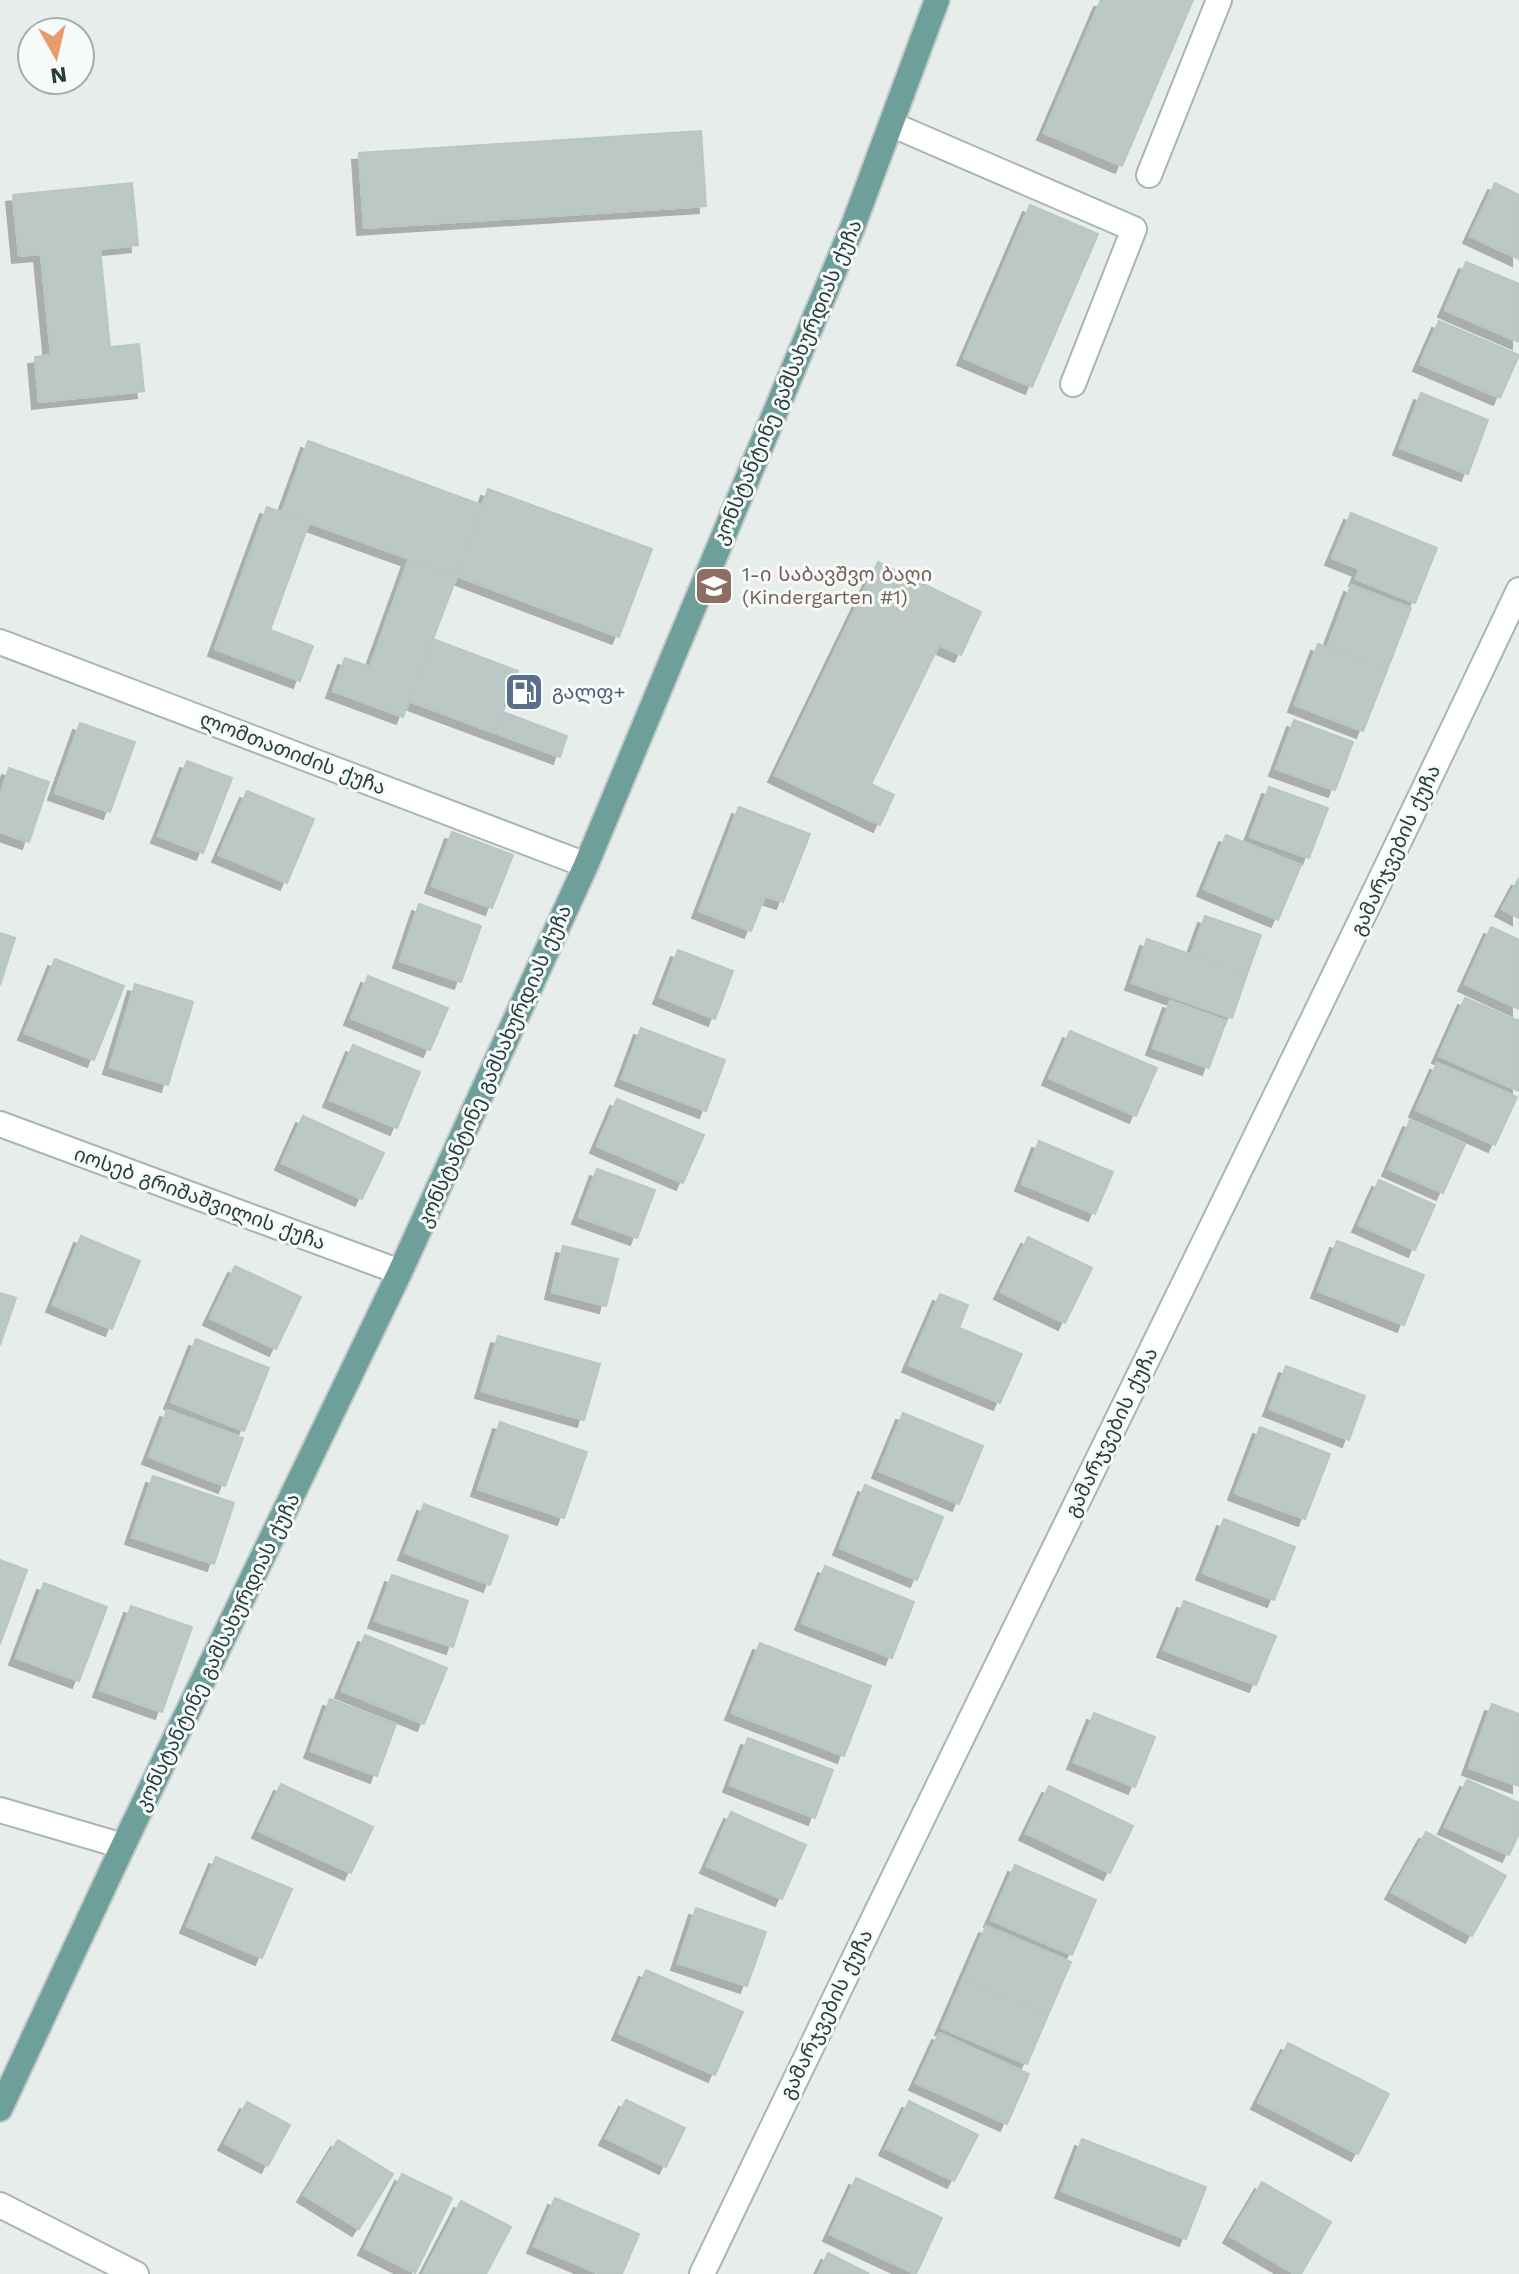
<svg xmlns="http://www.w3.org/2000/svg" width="1519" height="2274" font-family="'Work Sans','Noto Sans Georgian',sans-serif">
  <defs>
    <filter id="shadow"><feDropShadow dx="-7" dy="7" stdDeviation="0" flood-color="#0004"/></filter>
  </defs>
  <rect width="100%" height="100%" fill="#e6edeb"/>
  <!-- building -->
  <path fill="#bbc8c5" stroke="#b8c7c3" stroke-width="2" filter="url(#shadow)" d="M1101 0H1193L1122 166 1044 133Z
    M701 131 706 206 364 228 359 153Z
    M132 183 138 245 100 249 110 347 139 344 144 391 39 402 35 357 51 355 41 254 19 256 13 195Z
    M1495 183 1519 195V259L1470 236Z
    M1030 205 1098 234 1032 387 964 358Z
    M1466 262 1519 284V342L1445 310Z
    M1439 321 1519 355 1500 398 1420 364Z
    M1421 393 1488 420 1468 474 1400 448Z
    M308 441 482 505 457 576 282 513Z
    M488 489 652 549 619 637 457 576Z
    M267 507 309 523 270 630 313 646 300 681 215 649Z
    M1351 513 1437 548 1415 603 1356 579 1360 569 1332 558Z
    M409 559 457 576 403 717 333 691 345 658 370 667Z
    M878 562 981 612 961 655 939 645 871 784 894 795 880 825 775 775Z
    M1351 585 1411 608 1387 670 1327 648Z
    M433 639 518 671 495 733 409 701Z
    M1318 644 1387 670 1363 731 1295 705Z
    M503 712 567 736 560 757 495 733Z
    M1294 720 1353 742 1335 790 1276 769Z
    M80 723 135 742 110 812 55 793Z
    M187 761 232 778 203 853 158 836Z
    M9 768 49 782 29 842 0 832V796Z
    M1269 787 1328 808 1309 858 1250 837Z
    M247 791 314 819 287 883 219 855Z
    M739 807 810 834 783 902 765 896 751 931 699 911Z
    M452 832 513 855 492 908 432 886Z
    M1226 835 1301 865 1278 920 1204 889Z
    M1519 878V918L1502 909Z
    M419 904 481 926 461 982 400 961Z
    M1205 916 1261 935 1247 974 1191 955Z
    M1491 927 1519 940V1009L1465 984Z
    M0 933 15 938 0 985Z
    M1147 939 1247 974 1232 1018 1132 983Z
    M678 950 733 971 715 1019 660 997Z
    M55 959 124 986 94 1060 25 1033Z
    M368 976 448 1008 430 1050 351 1018Z
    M135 984 193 1002 168 1085 110 1067Z
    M1465 998 1519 1021V1091L1439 1056Z
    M1170 1001 1226 1021 1209 1068 1153 1048Z
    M641 1028 725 1060 706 1111 622 1079Z
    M1070 1031 1157 1068 1136 1116 1049 1078Z
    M353 1045 420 1072 397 1128 330 1100Z
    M1437 1063 1517 1097 1495 1145 1416 1110Z
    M617 1099 704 1135 683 1183 597 1146Z
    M303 1116 384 1153 362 1199 282 1163Z
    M1410 1120 1465 1144 1443 1193 1389 1169Z
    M1039 1141 1113 1172 1095 1214 1022 1184Z
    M597 1169 655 1190 637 1238 579 1217Z
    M1379 1180 1435 1205 1415 1250 1359 1225Z
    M81 1236 140 1261 112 1329 53 1305Z
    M1028 1237 1092 1268 1065 1323 1001 1292Z
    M1337 1241 1424 1275 1404 1325 1318 1291Z
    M563 1246 618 1259 606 1306 552 1292Z
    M235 1266 301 1297 276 1349 210 1318Z
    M0 1293 16 1298 0 1345Z
    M940 1294 968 1305 959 1328 1022 1354 1000 1403 909 1365Z
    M498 1336 600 1364 584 1420 482 1391Z
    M196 1339 269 1368 244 1431 171 1402Z
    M1286 1366 1365 1396 1349 1440 1270 1409Z
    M167 1410 243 1438 225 1486 149 1457Z
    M903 1413 983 1446 959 1504 879 1471Z
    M500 1422 587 1452 564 1518 478 1489Z
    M1260 1427 1330 1454 1305 1519 1235 1493Z
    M153 1476 234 1503 214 1564 132 1537Z
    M865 1485 943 1517 917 1580 840 1548Z
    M424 1504 508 1536 490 1585 405 1553Z
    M1224 1519 1295 1547 1274 1600 1203 1573Z
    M0 1560 27 1570 0 1644Z
    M825 1566 914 1602 892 1658 802 1623Z
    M392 1575 468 1601 453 1647 375 1621Z
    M44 1583 107 1607 79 1681 16 1658Z
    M1184 1601 1276 1636 1256 1685 1164 1650Z
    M131 1606 192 1627 162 1712 100 1690Z
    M365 1635 447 1668 424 1724 342 1691Z
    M760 1643 871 1686 844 1756 732 1713Z
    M330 1699 396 1724 377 1776 311 1751Z
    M1492 1704 1519 1714V1786L1469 1768Z
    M1094 1713 1155 1737 1135 1787 1074 1762Z
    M748 1738 833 1770 815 1818 730 1785Z
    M1467 1780 1519 1803V1833L1509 1855 1445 1827Z
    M281 1784 373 1827 351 1873 259 1831Z
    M1049 1786 1133 1826 1110 1873 1026 1833Z
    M731 1812 806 1845 782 1899 707 1866Z
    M1426 1832 1506 1876 1472 1936 1392 1892Z
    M216 1857 292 1889 262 1958 187 1926Z
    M1015 1865 1096 1900 1072 1955 991 1920Z
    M696 1908 766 1932 747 1986 678 1963Z
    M986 1926 1071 1962 1048 2015 963 1979Z
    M646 1970 743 2012 715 2075 619 2033Z
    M963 1979 1048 2015 1027 2064 942 2028Z
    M939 2033 1029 2074 1007 2124 916 2083Z
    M1288 2043 1389 2094 1358 2154 1258 2102Z
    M626 2100 685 2128 666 2167 606 2138Z
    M909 2101 978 2135 954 2181 886 2148Z
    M247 2102 290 2125 268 2166 225 2143Z
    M1082 2139 1206 2187 1186 2239 1062 2191Z
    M338 2140 393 2174 359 2229 304 2195Z
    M402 2174 452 2198 415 2273 365 2248Z
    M856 2178 942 2218 916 2274 830 2234Z
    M1262 2182 1331 2222 1301 2274H1295L1230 2236Z
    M555 2198 639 2234 622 2274H600L534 2246Z
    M461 2201 511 2227 486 2274H423Z
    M828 2253 869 2274H818Z"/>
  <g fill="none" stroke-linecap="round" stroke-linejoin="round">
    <!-- minor casing -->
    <g stroke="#a9b5b3" stroke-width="28">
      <path id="minor" d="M893 125 1134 229 1073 384
        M1149 175 1219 0
        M0 642 586 865
        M0 1124 400 1272
        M0 1810 123 1846
        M0 2205 136 2274
        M702 2274C971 1711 1252 1154 1519 590"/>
    </g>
    <!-- major casing -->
    <g stroke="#c2c9c8" stroke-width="28">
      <path id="major" d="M0 2109 123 1846 400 1272 586 865 853 226 937 0"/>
    </g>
    <!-- minor -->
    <use href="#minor" stroke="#fff" stroke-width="24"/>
    <!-- major -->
    <use href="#major" stroke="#6e9f9a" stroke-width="24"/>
  </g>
  <!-- icons -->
  <defs>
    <g id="school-square" transform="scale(2)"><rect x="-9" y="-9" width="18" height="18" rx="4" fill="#8d6e63" stroke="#f6faf9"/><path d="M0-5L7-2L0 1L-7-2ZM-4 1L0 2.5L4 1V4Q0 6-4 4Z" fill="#fff"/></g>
    <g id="fuel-square" transform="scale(2)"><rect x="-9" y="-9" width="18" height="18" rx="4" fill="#5c6f8a" stroke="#f6faf9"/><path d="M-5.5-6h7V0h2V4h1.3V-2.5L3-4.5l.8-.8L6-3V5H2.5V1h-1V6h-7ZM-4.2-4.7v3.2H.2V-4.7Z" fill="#fff"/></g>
  </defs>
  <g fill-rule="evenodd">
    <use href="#school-square" x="714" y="586"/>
    <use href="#fuel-square" x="524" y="692"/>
  </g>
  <g text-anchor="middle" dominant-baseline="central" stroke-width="6" stroke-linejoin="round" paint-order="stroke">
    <!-- street labels -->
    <g font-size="20" fill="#263e3b" stroke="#f6faf9">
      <text transform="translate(787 382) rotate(-67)">კონსტანტინე გამსახურდიას ქუჩა</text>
      <text transform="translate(293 753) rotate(21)">ლომთათიძის ქუჩა</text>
      <text transform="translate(1395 850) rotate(-65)">გამარჯვების ქუჩა</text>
      <text transform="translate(494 1066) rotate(-66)">კონსტანტინე გამსახურდიას ქუჩა</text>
      <text transform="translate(200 1198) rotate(20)">იოსებ გრიშაშვილის ქუჩა</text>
      <text transform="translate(1111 1432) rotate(-64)">გამარჯვების ქუჩა</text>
      <text transform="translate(217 1652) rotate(-64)">კონსტანტინე გამსახურდიას ქუჩა</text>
      <text transform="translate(826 2014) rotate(-64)">გამარჯვების ქუჩა</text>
    </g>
    <!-- education labels -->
    <g font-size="20" fill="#785e54" stroke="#f6faf9" text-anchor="start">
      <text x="742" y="574">1-ი საბავშვო ბაღი<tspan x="742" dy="23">(Kindergarten #1)</tspan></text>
    </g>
    <!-- service labels -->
    <g font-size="20" fill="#4e5e75" stroke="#f6faf9" text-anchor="start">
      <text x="552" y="692">გალფ+</text>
    </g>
  </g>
  <!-- north arrow -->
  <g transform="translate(56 56) rotate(172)"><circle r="38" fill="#f6faf9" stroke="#a3afad" stroke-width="2"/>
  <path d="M0-6L14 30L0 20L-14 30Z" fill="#e89c69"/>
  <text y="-12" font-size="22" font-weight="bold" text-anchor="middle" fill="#263e3b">N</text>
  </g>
</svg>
